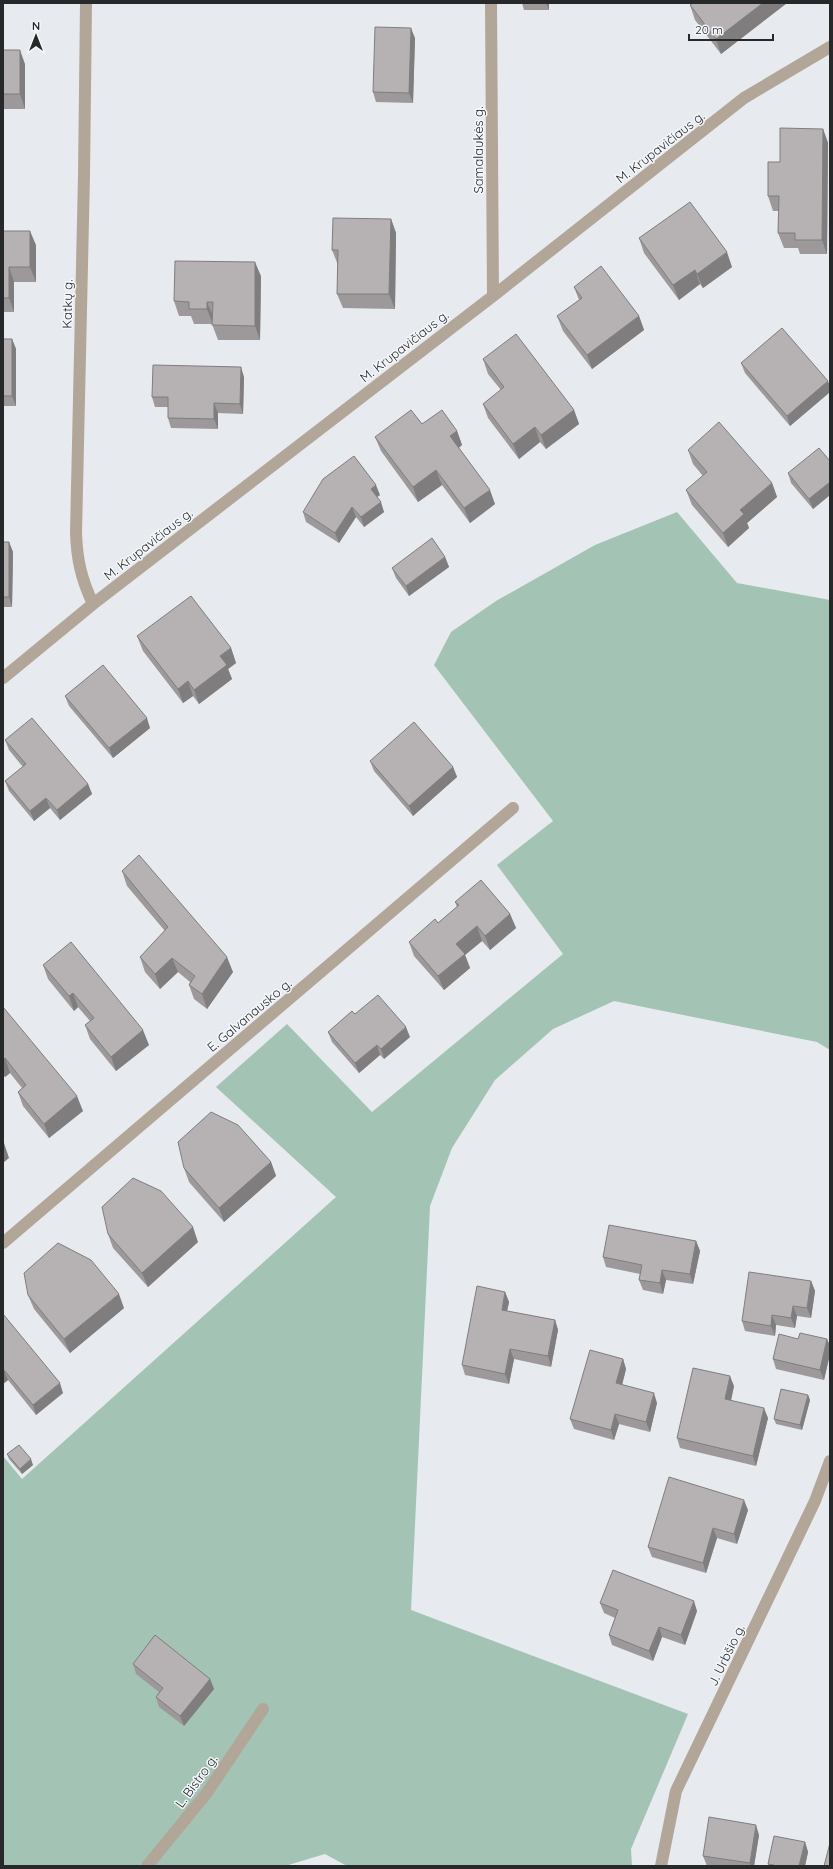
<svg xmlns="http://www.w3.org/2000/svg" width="833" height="1869" font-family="Quicksand,sans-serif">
  <rect width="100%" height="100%" fill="#e7eaee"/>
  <!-- green -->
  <path fill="#a3c3b4" d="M677 512 737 583 830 600V1050L817 1042 614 1001 553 1029 495 1080 452 1148 430 1206 411 1610 688 1714 631 1849 632 1866H347L325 1854 285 1866H3V1456L22 1479 336 1197 216 1087 287 1024 372 1112 563 954 497 865 553 821 434 665 451 632 496 601 595 545Z"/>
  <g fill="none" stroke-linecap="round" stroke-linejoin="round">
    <!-- minor -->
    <path stroke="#b2a698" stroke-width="12" d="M86 3 84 176 76 533C77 560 81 578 93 604
      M491 3 493 296
      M3 678 93 604 493 296 744 98 830 47
      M3 1243 513 808
      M147 1866 206 1794 263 1709
      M661 1866 676 1791 815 1501 830 1461"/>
  </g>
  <!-- wall -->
  <path fill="#9d999b" d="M522 3H549V10H524Z
    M693 3H787L721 54 695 20 690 5Z
    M415 38 413 103 376 102 373 92Z
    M3 50 25 64V109H3Z
    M823 129 828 143 827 254H800L798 248H784L778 233 779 211H773L768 196 780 162Z
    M391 219 396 233 395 309 343 308 337 294 338 265 332 250Z
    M3 231 36 245V282H14V312H3Z
    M639 238 732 267 703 288 700 284 679 300 644 253Z
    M261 276 260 340H218L212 324H194L191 316H179L174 301Z
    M574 287 639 316 644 330 592 369 563 331 557 316 579 300Z
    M3 339H12L16 349V406H3Z
    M483 359 574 410 579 424 546 449 540 442 519 459 488 418 483 404 501 390 488 374Z
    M741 363 830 386V392L790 426 745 373Z
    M244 377 243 414 218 413V429L171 428 168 418V407H155L152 397Z
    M422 424 457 431 462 445 459 448 495 504 470 523 442 485 418 502 381 451 375 437Z
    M688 450 772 483 777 497 747 523 749 528 728 547 692 505 686 490 703 476 693 464Z
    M830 461V495L813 509 791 483 788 473Z
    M380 495 377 497 384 512 364 527 356 517 339 543 306 522 303 512Z
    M3 542H9L13 552 12 607H3Z
    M445 557 449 567 409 596 396 578 392 568Z
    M137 636 231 648 236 663 228 669 232 679 199 704 193 696 183 703 143 651Z
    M65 696 150 728 113 758 69 706Z
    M5 740 88 784 92 794 60 820 50 808 34 821 9 791 5 781 23 767 9 750Z
    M370 761 453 767 457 777 413 816 374 771Z
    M122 871 233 972 207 1009 194 999 189 985 190 982 178 972 160 989 145 972 140 957 165 931 127 886Z
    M455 902 510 914 516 928 490 950 482 941 465 955 470 968 444 990 414 956 409 942 438 923 457 907Z
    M43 965 149 1045 116 1071 90 1039 85 1025 90 1021 78 1007 74 1011 48 979Z
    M3 1007 83 1111 49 1138 23 1106 18 1092 22 1088 10 1073 5 1077 3 1075Z
    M355 1014 410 1037 384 1059 380 1055 359 1073 332 1042 328 1032Z
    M271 1162 276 1176 224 1222 189 1182 184 1168Z
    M108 1234 198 1242 148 1287 113 1248Z
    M696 1241 700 1251 693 1284 666 1280 663 1294 643 1290 639 1280 640 1274 606 1267 603 1257Z
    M811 1281 815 1291 811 1318 797 1316 795 1328 776 1325 775 1336 745 1331 742 1321Z
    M505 1292 509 1302 507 1311 555 1320 558 1330 551 1367 514 1359 509 1384 465 1375 462 1365Z
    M28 1295 124 1308 70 1353 34 1309Z
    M3 1314 63 1393 36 1415 8 1380 3 1384Z
    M798 1339H827L830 1346V1354L824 1380 776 1369 773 1359Z
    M623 1359 626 1369 622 1385 657 1403 650 1432 619 1424 614 1440 574 1429 570 1419Z
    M734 1386 731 1401 768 1418 756 1466 680 1448 677 1438Z
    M808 1395 810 1400 802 1430 776 1424 774 1419Z
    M7 1454 33 1465 22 1474 9 1459Z
    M748 1510 737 1544 717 1538 706 1573 652 1557 648 1547Z
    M600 1603 697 1611 685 1645 662 1637 653 1661 612 1645 609 1635 615 1618 604 1613Z
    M133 1664 210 1679 214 1689 184 1726 159 1707 156 1697 159 1692 136 1674Z
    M759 1835 754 1866H707L703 1856Z
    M805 1842 808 1852 805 1866H769L768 1864Z"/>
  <!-- shaded-wall -->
  <path fill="#7f7d7e" d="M546 3H549V10Z
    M763 3H787L721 54 716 39Z
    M411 28 415 38 413 103 409 93Z
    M20 50 25 64V109L20 94Z
    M823 129 828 143 827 254 822 240Z
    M391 219 396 233 395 309 389 294Z
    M30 231 36 245V282L30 267Z
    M727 252 732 267 703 288 697 274Z
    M255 262 261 276 260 340 255 326Z
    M9 267 14 282V312L9 298Z
    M695 270 700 284 679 300 673 285Z
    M207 302 213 316V324L207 309Z
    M639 316 644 330 592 369 587 355Z
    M12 339 16 349V406L12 396Z
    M241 367 244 377 243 414 240 404Z
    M828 381 830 386V392L790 426 787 416Z
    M214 403 218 413V429L214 419Z
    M574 410 579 424 546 449 541 435Z
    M535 427 540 442 519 459 513 444Z
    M457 431 462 445 455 450 450 436Z
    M436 470 442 485 418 502 413 487Z
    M830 482V495L813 509 809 499Z
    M772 483 777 497 747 523 749 528 728 547 723 533 740 510Z
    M376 485 380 495 374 499 371 489Z
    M490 490 495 504 470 523 464 508Z
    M381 502 384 512 364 527 361 517Z
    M352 507 356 517 339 543 335 533Z
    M9 542 13 552 12 607 9 597Z
    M445 557 449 567 409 596 406 586Z
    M231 648 236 663 228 669 232 679 199 704 194 690 220 656Z
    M188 681 193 696 183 703 178 689Z
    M147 718 150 728 113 758 109 748Z
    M453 767 457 777 413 816 409 806Z
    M88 784 92 794 60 820 57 810Z
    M46 798 50 808 34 821 30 811Z
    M510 914 516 928 490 950 485 936Z
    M477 926 482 941 465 955 470 968 444 990 438 976 456 944Z
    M227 957 233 972 207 1009 202 994Z
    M172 958 178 972 160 989 155 974Z
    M73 993 78 1007 74 1011 69 996Z
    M406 1027 410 1037 384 1059 381 1049Z
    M143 1030 149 1045 116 1071 111 1057Z
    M377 1045 380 1055 359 1073 355 1063Z
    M5 1058 10 1073 5 1077 3 1072V1060Z
    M77 1096 83 1111 49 1138 44 1124Z
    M4 1143 9 1158 3 1163V1144Z
    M271 1162 276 1176 224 1222 219 1208Z
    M193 1227 198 1242 148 1287 142 1273Z
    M696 1241 700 1251 693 1284 690 1274Z
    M662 1270 666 1280 663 1294 660 1283Z
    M811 1281 815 1291 811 1318 807 1308Z
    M505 1292 509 1302 505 1320 502 1310Z
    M119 1294 124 1308 70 1353 64 1339Z
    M793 1306 797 1316 795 1328 791 1318Z
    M772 1315 776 1325 775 1336 771 1326Z
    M555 1320 558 1330 551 1367 548 1356Z
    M827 1339 830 1346V1354L824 1380 820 1370Z
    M510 1349 514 1359 509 1384 505 1374Z
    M623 1359 626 1369 620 1393 616 1383Z
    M4 1370 8 1380 3 1384V1371Z
    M730 1376 734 1386 729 1409 725 1399Z
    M60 1383 63 1393 36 1415 33 1405Z
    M654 1393 657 1403 650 1432 646 1422Z
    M808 1395 810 1400 802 1430 800 1425Z
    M764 1408 768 1418 756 1466 753 1456Z
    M615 1414 619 1424 614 1440 611 1430Z
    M31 1459 33 1465 22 1474 20 1469Z
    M744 1500 748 1510 737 1544 734 1534Z
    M713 1528 717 1538 706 1573 703 1563Z
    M694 1601 697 1611 685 1645 681 1635Z
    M659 1627 662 1637 653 1661 649 1651Z
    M210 1679 214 1689 184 1726 180 1716Z
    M756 1825 759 1835 754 1866H751L750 1863Z
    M805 1842 808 1852 805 1866H799Z"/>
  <!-- building -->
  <path fill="#b6b2b4" stroke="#7f7d7e" d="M693 3H763L716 39 690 5Z
    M375 27 411 28 409 93 373 92Z
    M3 50H20V94H3Z
    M780 128 823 129 822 240H795V233H778L779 196H768V162H780Z
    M690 202 727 252 697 274 695 270 673 285 639 238Z
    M333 218 391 219 389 294H337L338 250H332Z
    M3 231H30V267H9V298H3Z
    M175 261 255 262V326L212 325 213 302H207V309H189V302L174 301Z
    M601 266 639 316 587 355 557 316 582 298 574 287Z
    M782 328 828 381 787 416 741 363Z
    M516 334 574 410 541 435 535 427 513 444 483 404 504 387 483 359Z
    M3 339H12V396H3Z
    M153 365 241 367 240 404 214 403V419L168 418V397H152Z
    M411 410 422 424 442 410 457 431 450 436 490 490 464 508 436 470 413 487 375 437Z
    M719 422 772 483 740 510 744 514 723 533 686 490 707 472 688 450Z
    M819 448 830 461V482L809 499 788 473Z
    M354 456 376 485 371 489 381 502 361 517 352 507 335 533 303 512 323 479Z
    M432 538 445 557 406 586 392 568Z
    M3 542H9V597H3Z
    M191 596 231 648 220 656 227 665 194 690 188 681 178 689 137 636Z
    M103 665 147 718 109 748 65 696Z
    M32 718 88 784 57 810 46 798 30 811 5 781 26 764 5 740Z
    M414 722 453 767 409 806 370 761Z
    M139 855 227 957 202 994 189 985 195 976 172 958 155 974 140 957 168 927 122 871Z
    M481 880 510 914 485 936 477 926 456 944 465 954 438 976 409 942 435 919 438 923 459 905 455 902Z
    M71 942 143 1030 111 1057 85 1025 94 1018 73 993 69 996 43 965Z
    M378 995 406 1027 381 1049 377 1045 355 1063 328 1032 352 1011 355 1014Z
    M3 1007 77 1096 44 1124 18 1092 26 1085 5 1058 3 1060Z
    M211 1112 238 1125 271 1162 219 1208 184 1168 178 1142Z
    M133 1178 161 1191 193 1227 142 1273 108 1234 102 1207Z
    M609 1225 696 1241 690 1274 662 1270 660 1283 639 1280 642 1265 603 1257Z
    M58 1243 91 1260 119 1294 64 1339 28 1295 24 1273Z
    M749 1272 811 1281 807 1308 793 1306 791 1318 772 1315 771 1326 742 1321Z
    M477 1286 505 1292 502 1310 555 1320 548 1356 510 1349 505 1374 462 1365Z
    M3 1314 60 1383 33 1405 4 1370 3 1371Z
    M800 1333 827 1339 820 1370 773 1359 779 1334 798 1339Z
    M590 1350 623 1359 616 1383 654 1393 646 1422 615 1414 611 1430 570 1419Z
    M693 1368 730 1376 725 1399 764 1408 753 1456 677 1438Z
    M781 1389 808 1395 800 1425 774 1419Z
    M19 1445 31 1459 20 1469 7 1454Z
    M669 1477 744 1500 734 1534 713 1528 703 1563 648 1547Z
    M613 1570 694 1601 681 1635 659 1627 649 1651 609 1635 618 1610 600 1603Z
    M155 1635 210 1679 180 1716 156 1697 163 1688 133 1664Z
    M709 1817 756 1825 750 1863 703 1856Z
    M774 1836 805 1842 799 1866H778L768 1864Z
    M830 1843V1866H824Z"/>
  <g text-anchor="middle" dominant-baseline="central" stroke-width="3" stroke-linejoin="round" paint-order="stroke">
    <!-- street labels -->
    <g font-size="13" fill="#27282a" stroke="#f5f8fb">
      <text transform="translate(660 147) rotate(-38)">M. Krupavičiaus g.</text>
      <text transform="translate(478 150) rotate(-90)">Samalaukės g.</text>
      <text transform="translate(67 304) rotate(-89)">Katkų g.</text>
      <text transform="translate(404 346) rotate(-38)">M. Krupavičiaus g.</text>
      <text transform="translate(148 544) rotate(-38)">M. Krupavičiaus g.</text>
      <text transform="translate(249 1015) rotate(-40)">E. Galvanausko g.</text>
      <text transform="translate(726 1655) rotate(-64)">J. Urbšio g.</text>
      <text transform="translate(196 1781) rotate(-54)">L. Bistro g.</text>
    </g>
  </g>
  <!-- border -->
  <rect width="833" height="1869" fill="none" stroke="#27282a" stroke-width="8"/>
  <!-- north arrow -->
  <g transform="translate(36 36)" stroke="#f5f8fb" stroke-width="3" paint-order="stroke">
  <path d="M0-3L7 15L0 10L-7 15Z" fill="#27282a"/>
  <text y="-6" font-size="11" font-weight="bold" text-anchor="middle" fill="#27282a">N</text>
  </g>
  <!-- scale -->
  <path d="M689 34v6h84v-6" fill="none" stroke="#27282a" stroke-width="2"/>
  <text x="695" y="34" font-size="12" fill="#27282a" stroke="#f5f8fb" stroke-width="3" paint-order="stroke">20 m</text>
</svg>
